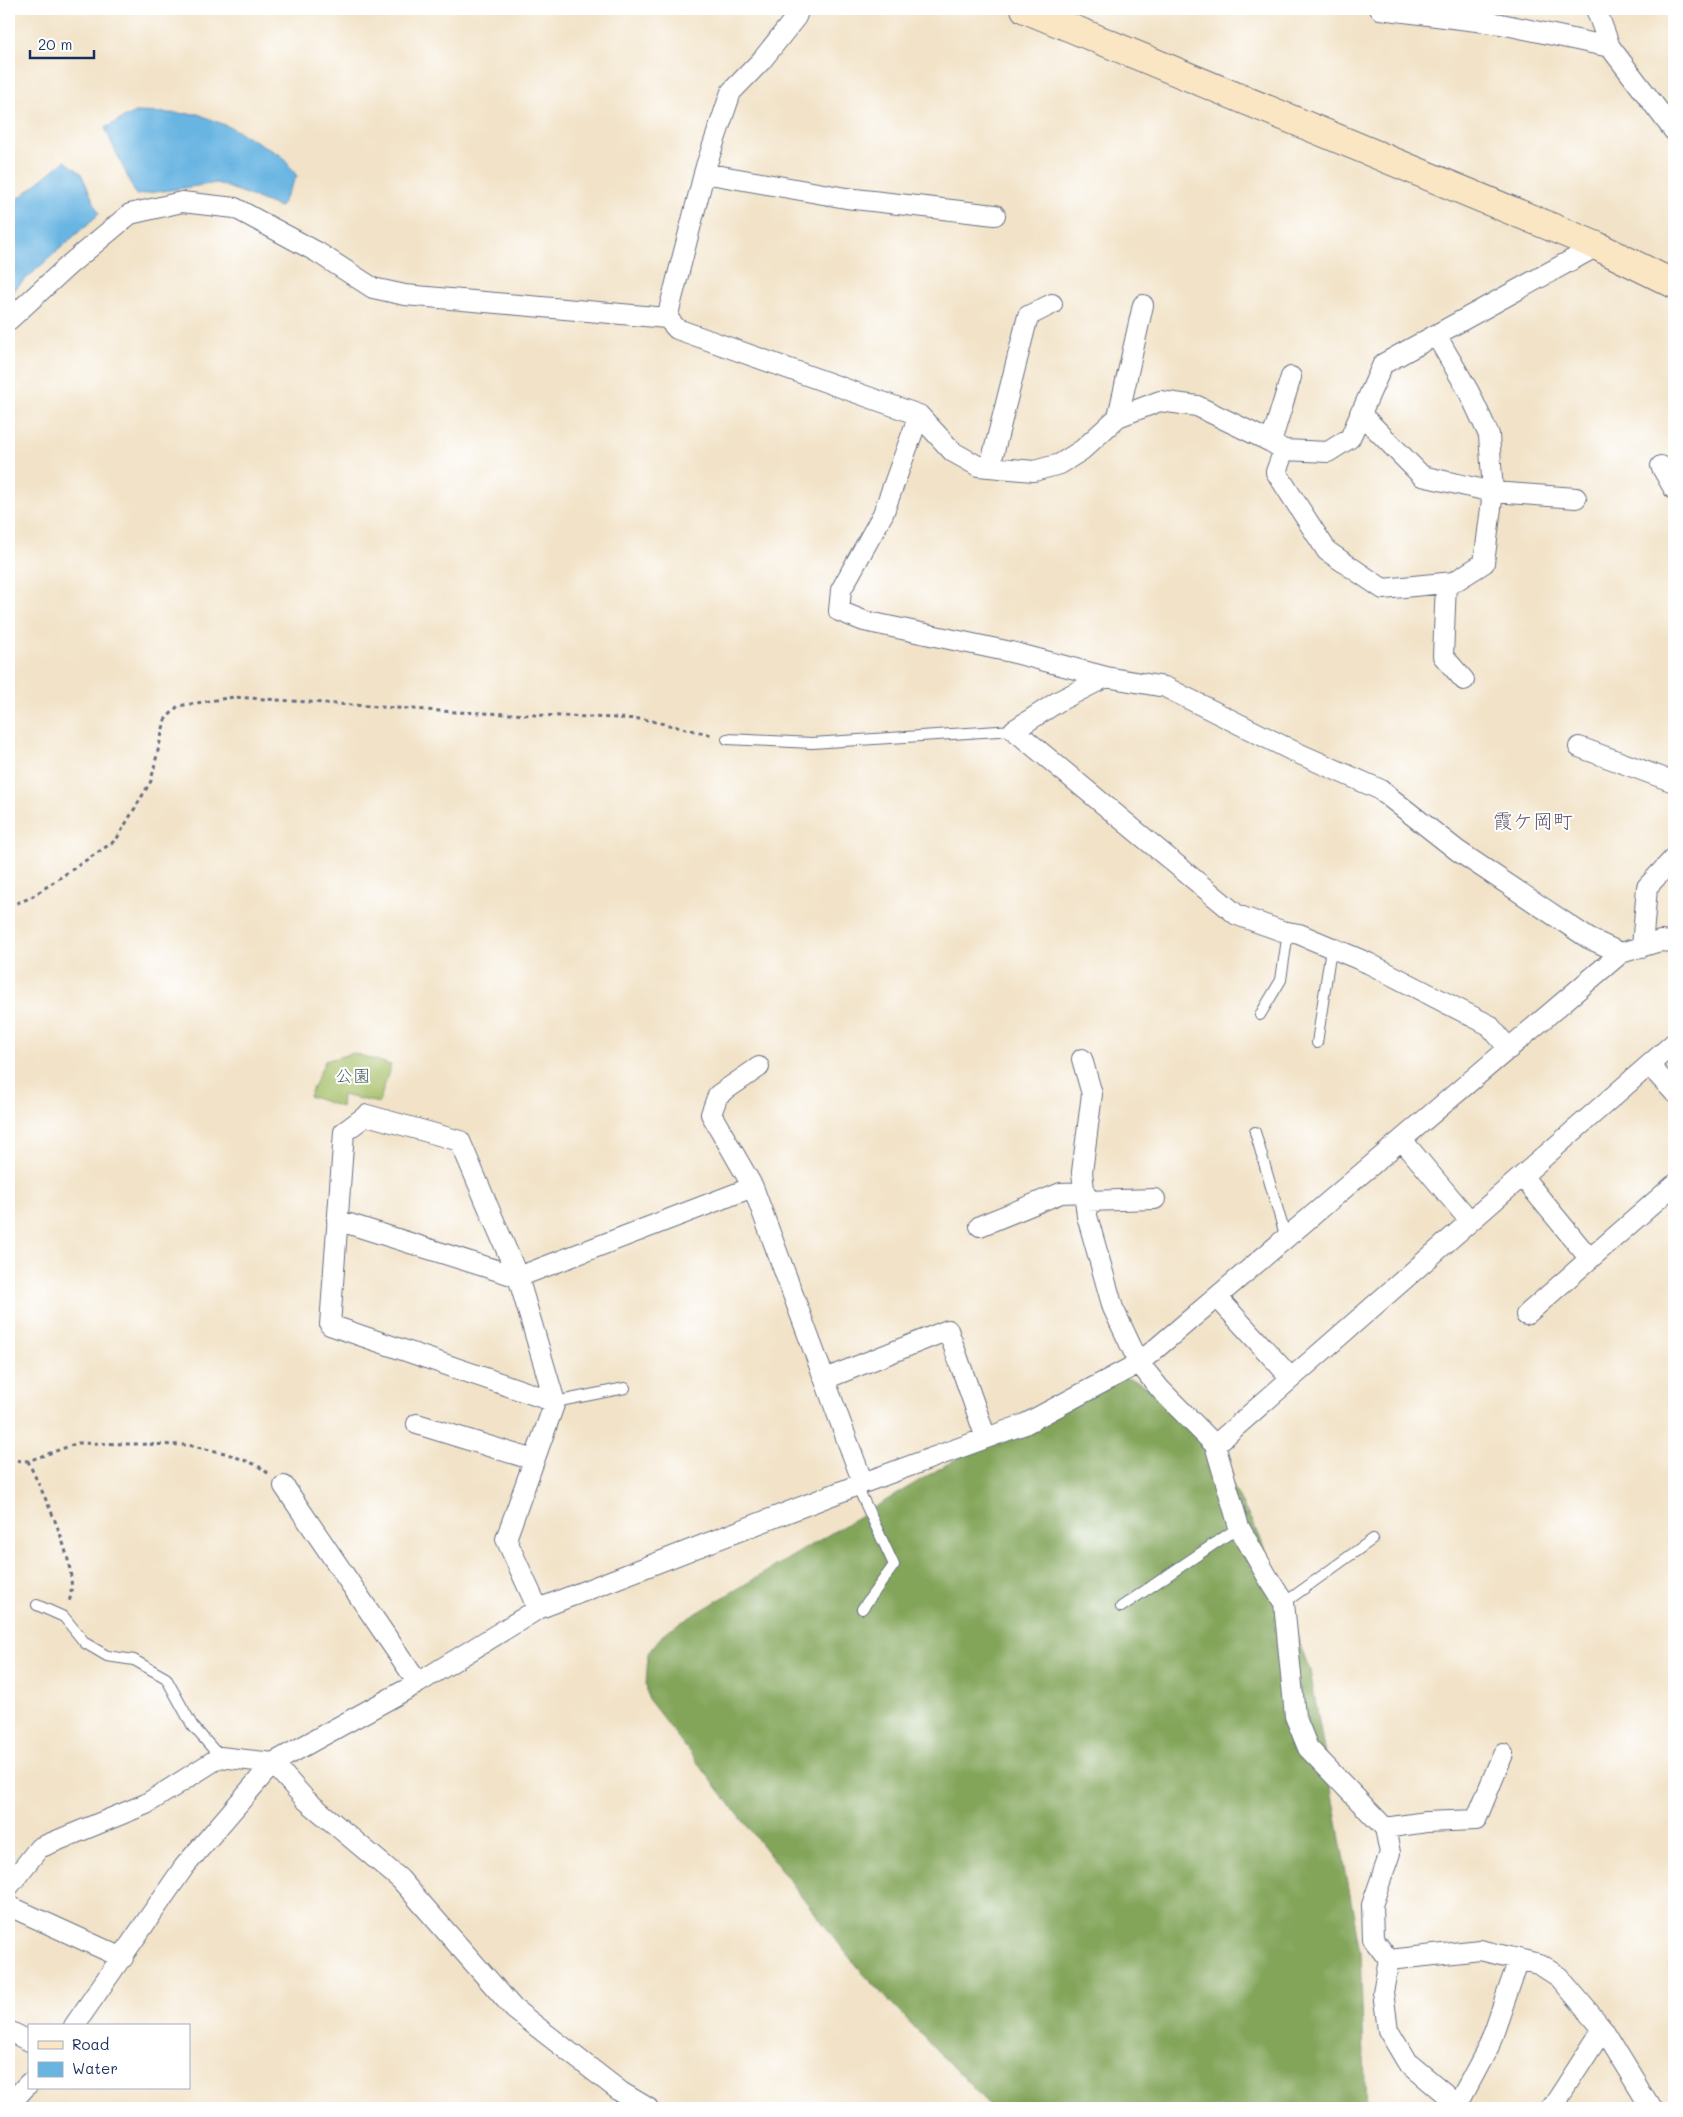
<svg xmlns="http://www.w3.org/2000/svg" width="1683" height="2117" font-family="Mali,'Klee One',sans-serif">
  <rect width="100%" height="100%" fill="#fff"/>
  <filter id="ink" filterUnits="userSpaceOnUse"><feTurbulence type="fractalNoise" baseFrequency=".02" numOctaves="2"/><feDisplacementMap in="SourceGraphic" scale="10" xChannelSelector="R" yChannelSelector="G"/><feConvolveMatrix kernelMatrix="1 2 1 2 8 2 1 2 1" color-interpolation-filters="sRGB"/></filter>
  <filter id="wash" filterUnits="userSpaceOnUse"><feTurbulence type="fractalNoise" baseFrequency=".0096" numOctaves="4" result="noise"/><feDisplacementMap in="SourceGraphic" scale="20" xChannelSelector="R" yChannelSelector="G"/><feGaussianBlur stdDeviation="1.12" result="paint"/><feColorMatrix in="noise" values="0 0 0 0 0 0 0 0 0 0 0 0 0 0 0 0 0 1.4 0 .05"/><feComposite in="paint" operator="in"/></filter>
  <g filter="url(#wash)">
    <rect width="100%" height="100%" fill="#f2e3c8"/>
    <!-- green -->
    <path fill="#a4be65" stroke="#607662" d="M1674 1052V1081L1666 1070 1667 1059Z
      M353 1053 391 1065 379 1103 342 1095 341 1107 309 1096 325 1061Z"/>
    <!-- forest -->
    <path fill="#83a55a" stroke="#4f6a5c" d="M1118 1376 1140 1382 1161 1397 1223 1468 1259 1535 1310 1671 1360 1951 1366 2108H992L857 1967 648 1699 646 1685 648 1653 665 1632 1080 1385Z"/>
    <!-- water -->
    <path fill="#69b5e2" stroke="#4272a0" d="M135 112 198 114 232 128 282 156 297 176 280 207 217 183 136 195 105 128Z
      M65 161 81 173 99 214 9 294V206Z"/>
  </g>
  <g filter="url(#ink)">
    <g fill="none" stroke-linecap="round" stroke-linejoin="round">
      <!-- lane casing -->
      <g stroke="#666e83" stroke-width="12">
        <path id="lane" d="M727 739 812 743 1014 730
          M1260 1015 1281 980 1288 932
          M1317 1043 1331 948
          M1255 1132 1286 1238
          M555 1402 625 1388
          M857 1486 894 1565 862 1609
          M1284 1603 1373 1539
          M37 1605 64 1617 85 1643 107 1656 134 1660 166 1678 192 1725 220 1757
          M1121 1607 1239 1527"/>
      </g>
      <!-- street casing -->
      <g stroke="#666e83" stroke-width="22">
        <path id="street" d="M1380 9 1501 24 1610 47
          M1596 9 1610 47 1674 131
          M704 173 846 198 995 215
          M667 318 706 166 731 92 762 60 796 17 799 9
          M9 320 70 264 130 214 182 202 235 208 317 252 373 288 405 295 667 318 677 329 919 415 953 452 978 466 1034 471 1060 464 1082 450 1118 417 1160 401 1197 406 1271 442 1284 450 1328 452 1350 438 1383 364 1597 246
          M1360 413 1422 476 1493 492 1576 498
          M919 415 883 514 841 590 839 611 864 621 1011 652 1106 677 1165 687 1293 751 1379 789 1458 851 1588 938 1621 953
          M1118 417 1143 305
          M1271 442 1291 377
          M1284 450 1276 472 1327 551 1383 589 1454 582 1484 563 1493 492 1489 435 1469 392 1436 335
          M1661 466 1674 489
          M990 467 1028 316 1052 304
          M1446 583 1443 656 1464 680
          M1106 677 1059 701 1014 730 1237 915 1282 931 1299 934 1368 963 1489 1025 1509 1049
          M1579 747 1674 782
          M1642 947 1647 887 1674 858
          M1082 1059 1092 1094 1082 1172 1087 1216 1113 1308 1139 1363 1160 1389 1215 1445 1239 1527 1267 1576 1284 1603 1295 1716 1308 1748 1385 1828 1390 1853 1372 1905 1373 1939 1389 1960 1480 1950 1539 1964 1559 1977 1603 2029 1651 2108
          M1649 1065 1674 1092
          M759 1067 718 1095 711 1114 753 1187 863 1483
          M1402 1140 1470 1221
          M1522 1176 1590 1259
          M1086 1201 1155 1199
          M337 1220 518 1277 753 1187
          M980 1226 1061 1193 1085 1192
          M1217 1297 1291 1378
          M1526 1315 1674 1185
          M825 1379 948 1330 986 1438
          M417 1424 534 1460
          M1215 1445 1674 1043
          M284 1486 418 1683
          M538 1609 506 1539 555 1402 518 1277 460 1141 367 1115 344 1132 330 1325 555 1402
          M1385 1828 1426 1822 1476 1820 1503 1754
          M9 1886 39 1848 146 1804 220 1757 273 1763 306 1800 400 1879 514 2009 621 2092 648 2108
          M9 1906 123 1958
          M1389 1960 1383 1992 1388 2030 1407 2062 1462 2108
          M74 2026 184 1867 273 1763 418 1683 538 1609 863 1483 1025 1424 1139 1363 1621 953 1660 941 1674 942
          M9 2031 29 2041
          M9 2105 29 2083
          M1456 2108 1489 2046 1519 1959
          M1550 2108H1552L1603 2029"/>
      </g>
      <!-- secondary casing -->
      <g stroke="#666e83" stroke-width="30">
        <path id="secondary" d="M1025 9 1597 246 1674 284"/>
      </g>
      <!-- path -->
      <path stroke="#666e83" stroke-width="3" stroke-dasharray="4 4" stroke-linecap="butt" d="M9 906 30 898 116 840 151 781 165 720 178 706 234 697 456 712 643 719 712 735
        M9 1460 28 1461 78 1443 187 1445 225 1453 257 1465 269 1474
        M28 1461C44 1497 81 1565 69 1602"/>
      <!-- lane -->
      <use href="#lane" stroke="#fff" stroke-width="10"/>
      <!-- street -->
      <use href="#street" stroke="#fff" stroke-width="20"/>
      <!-- secondary -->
      <use href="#secondary" stroke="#fbe6c4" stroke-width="28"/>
    </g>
  </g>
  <g text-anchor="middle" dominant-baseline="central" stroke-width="4" stroke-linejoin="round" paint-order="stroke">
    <!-- park labels -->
    <g font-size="18" fill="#4b6160" stroke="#fff">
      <text x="353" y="1075">公園</text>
    </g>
    <!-- quarter labels -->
    <g font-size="20" fill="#61576c" stroke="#fff">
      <text x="1533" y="820">霞ケ岡町</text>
    </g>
  </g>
  <!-- margin -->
  <rect width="1683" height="2117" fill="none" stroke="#fff" stroke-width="30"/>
  <!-- legend -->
  <rect x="28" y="2024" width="162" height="65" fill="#ffffff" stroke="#a4acbf"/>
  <rect x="38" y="2041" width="25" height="8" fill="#fbe6c4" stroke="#a4acbf"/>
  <text x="72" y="2050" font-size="15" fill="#1b2f5e">Road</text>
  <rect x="38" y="2062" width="25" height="15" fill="#69b5e2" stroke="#a4acbf"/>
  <text x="72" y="2074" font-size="15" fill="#1b2f5e">Water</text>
  <!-- scale -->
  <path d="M30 50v8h64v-8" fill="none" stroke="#1b2f5e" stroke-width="2.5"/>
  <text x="38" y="50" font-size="15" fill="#1b2f5e" stroke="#ffffff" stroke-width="4" paint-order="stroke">20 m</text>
</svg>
